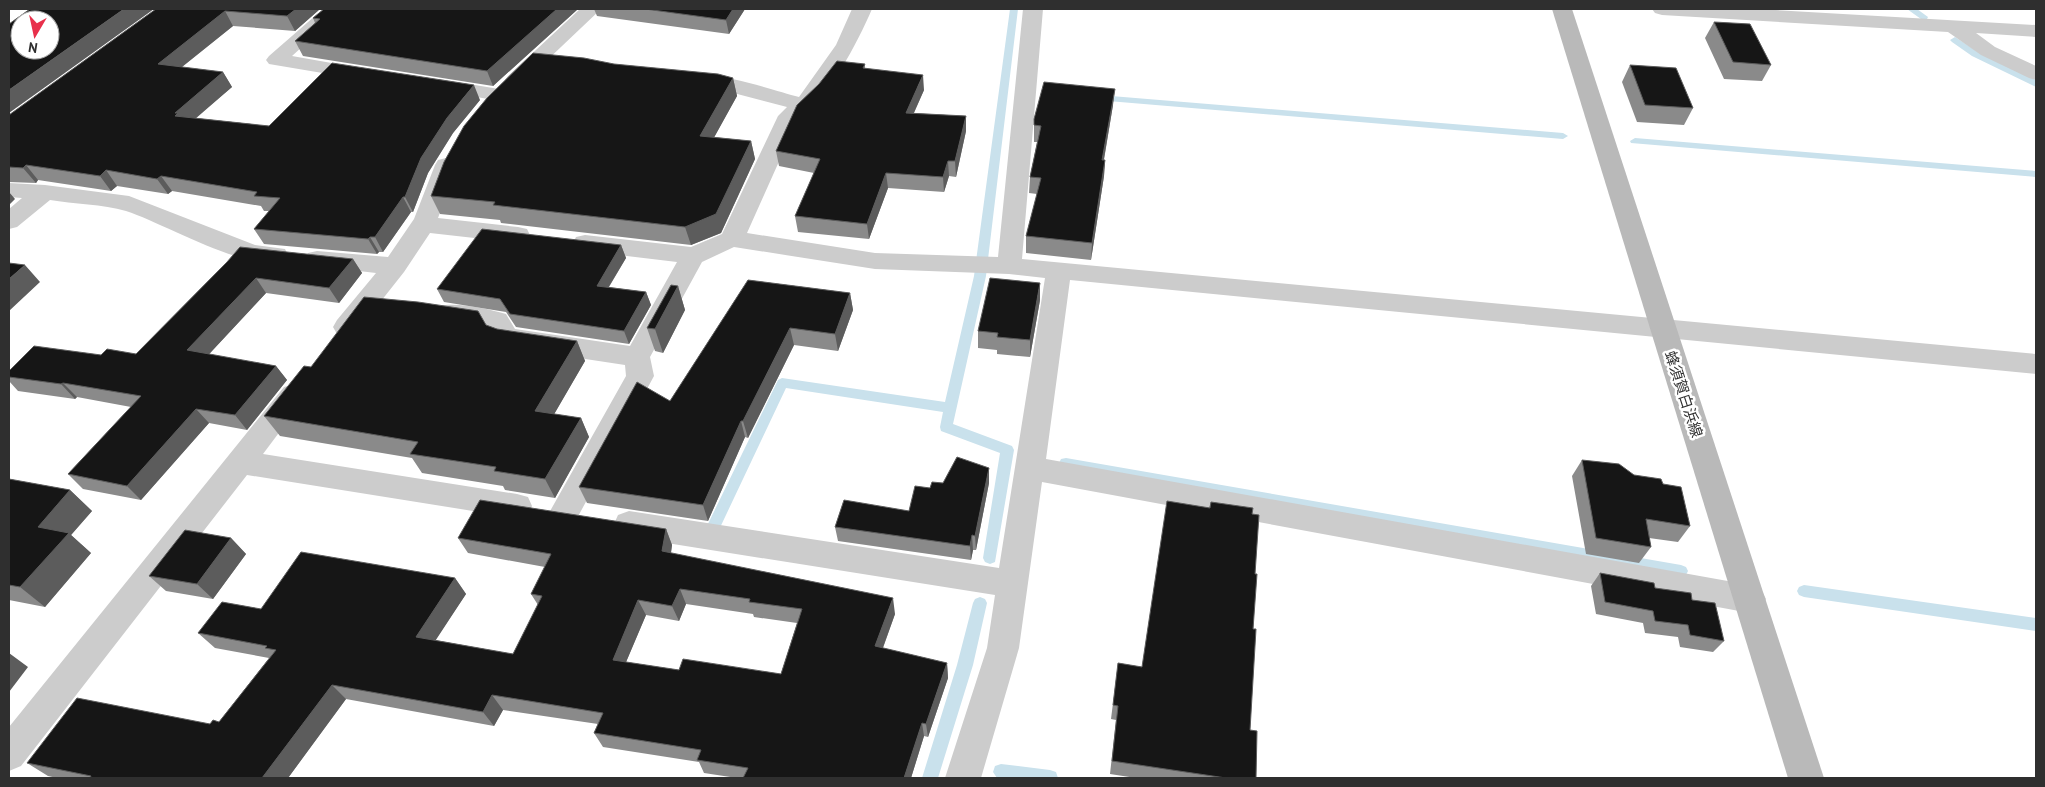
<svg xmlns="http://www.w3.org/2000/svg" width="2045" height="787" font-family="'PT Sans','Noto Sans JP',sans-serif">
  <rect width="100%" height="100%" fill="#fff"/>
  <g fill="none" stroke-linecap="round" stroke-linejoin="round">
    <!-- stream -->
    <path fill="#c9e1ec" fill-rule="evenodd" d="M1010 9H1018L986 276 953 424 1012 446 1014 450 995 562 990 564 985 562 983 558 1000 453 941 431 940 427 943 412 786 388 717 534 712 536 707 534 705 530 778 380 782 378 945 402 974 276Z
      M1907 9H1917L1928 17 1927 19H1921Z
      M1955 37 1978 52 2036 80V87L1972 56 1952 42 1950 40Z
      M1099 95 1563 133 1568 136 1563 139 1096 100V96Z
      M1635 138 2036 171V177L1631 143 1630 141Z
      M1066 458 1681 565 1686 567 1688 571 1686 575 1681 577 1066 468 1061 467 1059 463 1061 459Z
      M1804 585 2036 618V631L1804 597 1799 595 1797 591 1799 587Z
      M980 597 985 599 987 603 973 665 938 778H922L957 665 973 603 975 599Z
      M1001 764 1050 770 1056 772 1058 778H997L993 772 995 766Z"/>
    <!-- minor -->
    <path fill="#ccc" fill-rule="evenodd" d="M323 9H344L292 56 371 70 374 74 371 78 364 80 269 64 266 60 269 56Z
      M580 9H601L522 84 515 86 508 84 505 80 508 76Z
      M852 9H872C857 44 829 97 798 119L747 233 875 253 998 257 1023 9H1043L1022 259 2036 354V374L1070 280 1046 459 1750 585 1761 589 1766 599 1761 609 1750 613 1042 482 1019 648 981 778H945L987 648 995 595 629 537 618 533 614 524 618 515 629 511 999 568 1045 278 1009 274 875 269 734 247 702 262 650 357 654 376 575 522 564 525 553 522 549 513 626 376 625 365 507 347 498 344 489 329 436 319 432 313 436 307C454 301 488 309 506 314L515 329 630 346 677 262 585 251 576 249 573 243 576 237 585 235 691 247 722 234 778 116 787 107 722 90 691 85 688 81 691 77C716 70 772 90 799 97L836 45Z
      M1652 9H1758L2036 25V37L1976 33 1995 47 2036 66V80L2029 78 1981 55 1948 32 1662 15 1655 13Z
      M439 79 499 89 507 90 510 95 507 100 499 101 432 89 428 85 432 81Z
      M446 158 454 160 457 165 438 218 518 227 527 229 530 235 527 241 518 243 430 233 404 272 355 334 346 336 337 334 333 327 337 320 376 273 308 265 305 259 308 253 317 251 388 257 414 219 435 165 438 160Z
      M9 183 45 185 129 196 255 245 285 249 288 255 285 261C245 272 166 224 126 211 103 204 73 204 50 200L17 227 9 229V209L22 198 9 197Z
      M294 384 304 387 308 394 263 454 517 494 528 497 532 506 528 515 517 518 247 475 21 766 9 771V727L284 387Z"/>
    <!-- secondary -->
    <path fill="#b9b9b9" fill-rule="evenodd" d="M1552 9H1572L1824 778H1788Z"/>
  </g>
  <!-- wall -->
  <path fill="#8a8a8a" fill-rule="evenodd" d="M156 9H320L295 31 233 26 182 67 223 72 232 87 195 118 269 126 480 100 453 133 428 173 413 212H411L383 252H379L377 254 264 244 254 229 269 211H264L261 206 172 191 168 194 117 186 111 191 38 180 36 183 9 182V115Z
    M578 9 493 86 303 56 295 41 315 23 313 18Z
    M594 9H745L729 34 597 16Z
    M1714 22 1771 65 1762 81 1724 79 1705 38Z
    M614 64 733 78 737 96 714 137 751 141 755 159 721 233 691 245 501 223 500 220 440 214 431 196Z
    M865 64V68L924 90 914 113 966 116V131L956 177 949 176 944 192 888 188 869 239 798 232 795 216 814 173 779 166 776 151Z
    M1630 65 1693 108 1684 125 1637 122 1622 82Z
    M1113 105 1104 160H1105L1104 176 1091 260 1026 253V236L1037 194 1029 193 1030 177 1037 142H1034V125Z
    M621 245 626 258 609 287 646 292 651 305 629 344 516 327 506 312 444 302 437 289Z
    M353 259 362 273 339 303 266 293 209 354 276 366 287 380 247 430 209 423 141 500 83 489 68 474 131 407 77 397 75 399 18 391 9 381V371L101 355 136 354 227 262Z
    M748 280 850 293 853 310 838 351 794 345 748 438 745 437 708 521 587 503 579 487 670 401Z
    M678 286 685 310 663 353 655 351 647 328Z
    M1040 300 1030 357 997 354V350L978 348V331Z
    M486 325 497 329 577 341 585 361 554 414 581 418 589 437 555 498 505 490 503 486 422 473 412 458 280 436 264 416 311 367Z
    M1582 460 1663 484 1690 526 1678 542 1649 538 1651 547 1639 563 1586 554 1572 476Z
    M989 468V483L976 550H973L971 560 838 541 835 527 909 511 930 488Z
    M9 479 70 490 92 511 71 535 91 553 45 607 9 600Z
    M1211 502 1252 514 1255 574 1250 730 1256 778H1136L1110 774 1116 720 1111 719 1118 663 1142 667 1209 508Z
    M666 529 672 545 671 553 895 614 883 648 947 663 948 678 928 737 924 736 911 778H737L704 773 699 762 603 747 594 733 598 724 503 710 494 726 346 699 288 778H57L48 776 27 763 219 722 269 658 215 648 198 633 261 609 455 578 466 594 435 640 513 654 538 605 531 594 545 567 468 553 458 538ZM686 604 753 614 754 617 797 623 781 674 679 670 626 662 646 615 679 621Z
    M231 538 246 554 213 599 166 591 149 576Z
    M1600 573 1655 588 1692 600 1724 641 1713 652 1680 647 1678 637 1645 633 1643 623 1596 614 1591 586Z"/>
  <!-- shaded-wall -->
  <path fill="#5c5c5c" d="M124 9H154L9 113V90Z
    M296 9H320L295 31 287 16Z
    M557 9H578L493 86 487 71Z
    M733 9H745L729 34 726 20Z
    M225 11 233 26 168 78 158 64Z
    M223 72 232 87 187 126 175 116V113Z
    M923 75 924 90 907 128 906 113Z
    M733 78 737 96 705 154 700 136Z
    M474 85 480 100 453 133 428 173 413 212 405 197 421 158 447 118Z
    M1115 89 1113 105 1101 176 1102 160Z
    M966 116V131L956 177 955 161Z
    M751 141 755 159 721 233 691 245 685 227Z
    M1105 160 1104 176 1091 260 1092 243Z
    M948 161 949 176 944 192 943 177Z
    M26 165 38 180 36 183 23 168Z
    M106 170 117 186 111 191 100 176Z
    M886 173 888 188 869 239 867 224Z
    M161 176 172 191 168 194 157 179Z
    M9 192 15 199 9 205Z
    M403 197 411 212 383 252 375 237Z
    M370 237 379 252 377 254 368 239Z
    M621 245 626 258 602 298 597 286Z
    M353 259 362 273 339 303 329 288Z
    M25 265 40 282 9 311V279Z
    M256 278 266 293 199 365 187 350Z
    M1040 283V300L1030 357V340Z
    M678 286 685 310 663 353 655 329Z
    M646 292 651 305 629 344 624 331Z
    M850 293 853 310 838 351 835 334Z
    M790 328 794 345 748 438 743 421Z
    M577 341 585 361 545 430 535 411Z
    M276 366 287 380 247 430 235 415Z
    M63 383 77 397 75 399 61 384Z
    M196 409 209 423 141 500 127 486Z
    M581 418 589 437 555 498 545 479Z
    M741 421 745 437 708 521 703 505Z
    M989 468V483L976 550 975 536Z
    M70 490 92 511 71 535 91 553 45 607 20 587 38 527Z
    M666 529 672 545 669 566 662 551Z
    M972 535 973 550 971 560 970 546Z
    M231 538 246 554 213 599 197 584Z
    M455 578 466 594 428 652 416 637Z
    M680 589 686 604 679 621 672 606Z
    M893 598 895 614 878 661 875 646Z
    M638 600 646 615 621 674 613 660Z
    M9 653 28 667 9 692Z
    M947 663 948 678 928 737 926 724Z
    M332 685 346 699 288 778H262Z
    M492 695 503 710 494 726 483 712Z
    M922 723 924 736 911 778H904Z"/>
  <!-- building -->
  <path fill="#161616" stroke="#5c5c5c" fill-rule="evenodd" d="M30 9H124L9 90V24ZM20 20H50V50H20Z
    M156 9H296L287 16 225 11 158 64 223 72 175 113H178L175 116 269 126 332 63 474 85 447 118 421 158 405 197H403L375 237H370L368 239 254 229 280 198 254 196 257 192 161 176 157 179 106 170 100 176 26 165 23 168 9 167V115Z
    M324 9H557L487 71 295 41 320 19 313 18Z
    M645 9H733L726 20Z
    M1714 22 1750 24 1771 65 1733 62Z
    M533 53 584 58 614 64 718 74 733 78 700 136 751 141 716 214 685 227 493 205 495 202 431 196 444 162 464 126 487 98Z
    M837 61 865 64 863 68 923 75 906 113 966 116 955 161H948L943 177 886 173 867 224 795 216 820 159 776 151 797 105 819 84Z
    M1630 65 1676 68 1693 108 1645 105Z
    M1044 82 1115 89 1102 160H1105L1092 243 1026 236 1041 178 1030 177 1041 126 1034 125V119Z
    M482 229 621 245 597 286 646 292 624 331 510 314 500 299 437 289Z
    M240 247 353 259 329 288 256 278 187 350 276 366 235 415 196 409 127 486 68 474 141 396 63 383 61 384 9 377V371L34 346 101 355 107 349 136 354 227 262Z
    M9 263 25 265 9 279Z
    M990 278 1040 283 1030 340 997 337 998 333 978 331Z
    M748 280 850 293 835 334 790 328 743 421H741L703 505 579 487 637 382 670 401Z
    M671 285 678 286 655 329 647 328Z
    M364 297 418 302 478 311 486 325 497 329 577 341 535 411 581 418 545 479 494 471 496 467 410 454 418 442 264 416 304 366 311 367Z
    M957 457 989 468 975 536 972 535 970 546 835 527 844 500 909 511 915 486 930 488 932 482 943 483Z
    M1582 460 1619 464 1634 475 1661 479 1663 484 1681 487 1690 526 1646 519 1651 547 1596 538Z
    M9 479 70 490 38 527 69 533 20 587 9 585Z
    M480 500 666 529 662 551 893 598 875 646 947 663 926 724 922 723 904 778H743L748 768 697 760 701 750 594 733 603 713 492 695 483 712 332 685 262 778H90L91 776 27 763 77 698 210 724 213 720 219 722 276 650 265 648 267 646 198 633 222 602 261 609 301 552 455 578 416 637 513 654 542 596 531 594 551 554 458 538ZM680 589 750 599 749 602 802 609 781 674 683 659 679 670 613 660 638 600 672 606Z
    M1167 501 1210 508 1211 502 1253 508 1252 514 1259 515 1255 574H1257L1253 629H1256L1250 730 1257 731 1256 778H1226L1112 761 1118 706 1113 705 1118 663 1142 667Z
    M185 530 231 538 197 584 149 576Z
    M1600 573 1654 583 1655 588 1691 593 1692 600 1715 603 1724 641 1690 635 1688 625 1655 621 1653 611 1605 602Z"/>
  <g text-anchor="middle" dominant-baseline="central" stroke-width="5" stroke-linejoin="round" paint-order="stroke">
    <!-- street labels -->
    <g font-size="15" fill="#2f2f2f" stroke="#fff">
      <text transform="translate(1684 394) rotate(72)">蜂須賀白浜線</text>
    </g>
  </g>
  <!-- border -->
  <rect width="2045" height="787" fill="none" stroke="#2f2f2f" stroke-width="20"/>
  <!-- north arrow -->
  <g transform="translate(35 35) rotate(189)"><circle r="24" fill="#ffffff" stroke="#acacac"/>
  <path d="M0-4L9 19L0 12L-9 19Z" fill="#e8304b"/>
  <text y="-8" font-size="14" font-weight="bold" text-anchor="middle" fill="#2f2f2f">N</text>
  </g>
</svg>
